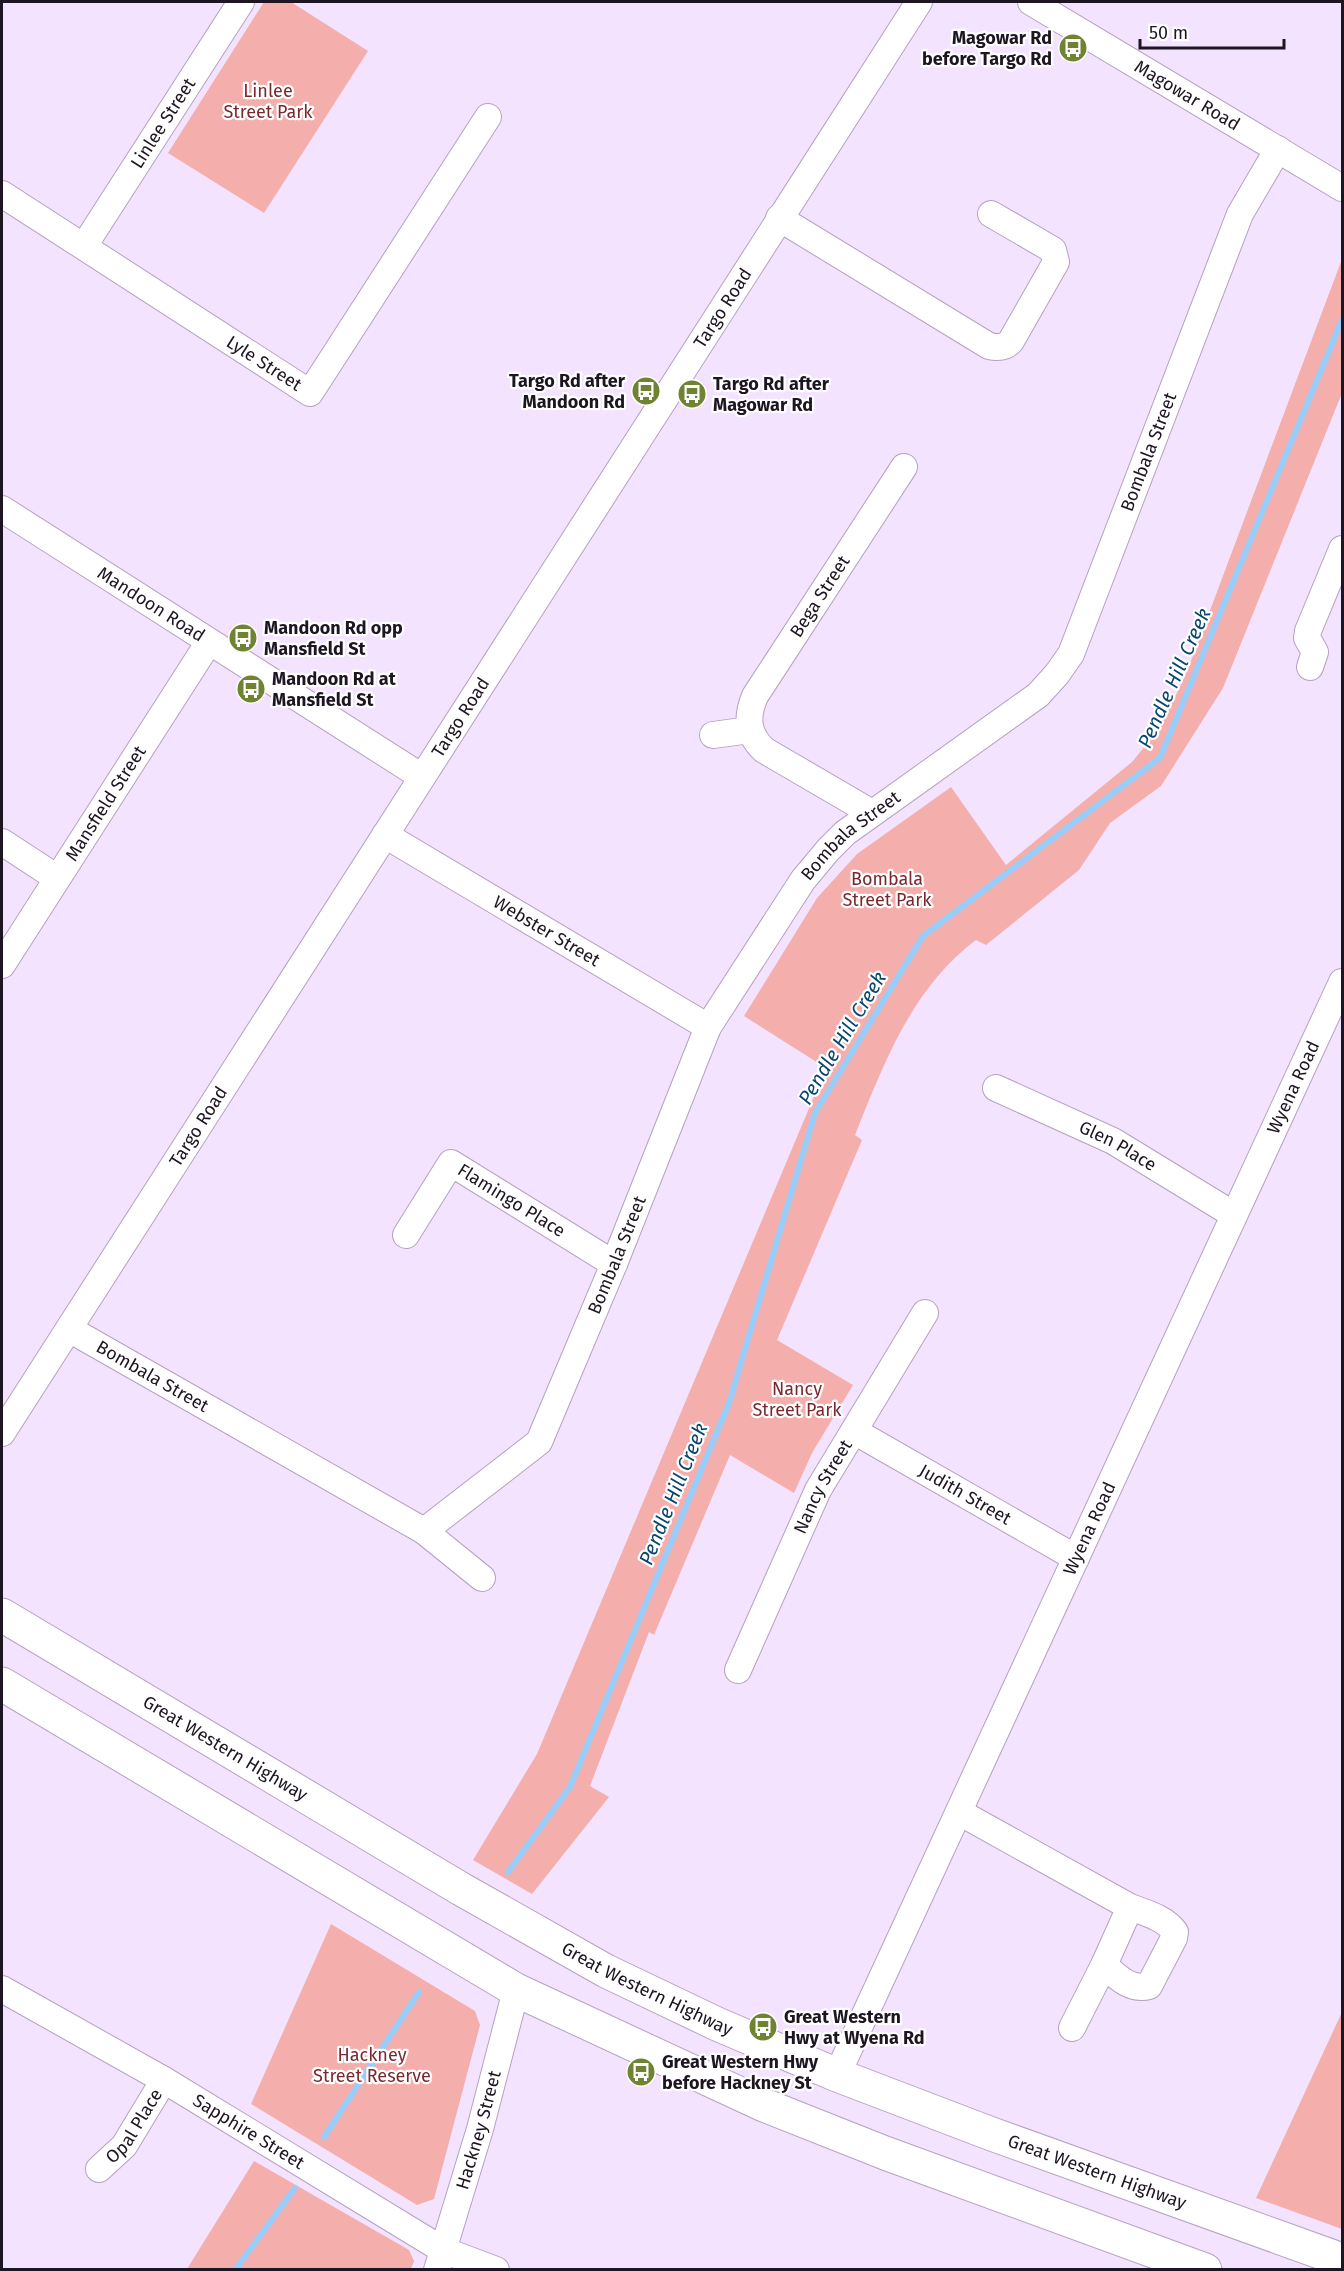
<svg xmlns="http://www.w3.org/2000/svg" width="1344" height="2271" font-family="'Fira Sans',sans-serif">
  <rect width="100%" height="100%" fill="#f3e3fe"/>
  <!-- green -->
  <path fill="#f4afad" d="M264 2H291L368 51 264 213 168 153Z
    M1342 259V393L1223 688 1161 786 1110 823 1079 870 986 945 976 940C912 988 884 1063 855 1135L862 1140 777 1340 853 1385 812 1453 794 1493 730 1455 654 1635 649 1632 590 1786 609 1797 532 1894 473 1860 537 1754 826 1068 744 1016 817 898 857 854 951 787 1006 865 1132 762C1157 733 1173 704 1188 669Z
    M331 1924 475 2011 480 2025 434 2199 417 2205 251 2104Z
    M1342 2012V2229L1256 2198Z
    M254 2161 409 2250 414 2261 411 2269H187Z"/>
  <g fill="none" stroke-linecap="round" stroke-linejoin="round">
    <!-- stream -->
    <path stroke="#98cdfa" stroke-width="6" d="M508 1872 570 1787 729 1403 815 1113 923 936 1160 758 1342 320
      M324 2137 419 1992
      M235 2270 295 2188"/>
    <!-- minor casing -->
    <g stroke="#b5a1c1" stroke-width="28">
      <g id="minor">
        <path id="s1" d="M1031 2 1342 188"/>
        <path id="s2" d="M2 194 310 393 488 117"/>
        <path d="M779 218 989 346C998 348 1005 348 1011 341L1056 262 1053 250 991 214"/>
        <path id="s3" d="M84 246 241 2"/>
        <path id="s4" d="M2 509 422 777"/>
        <path d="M1310 667 1315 652 1307 638 1308 631 1342 549"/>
        <path d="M713 735 750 730"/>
        <path id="s5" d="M872 813 764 750C747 734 746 717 755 696L904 467"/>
        <path id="s6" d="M385 835 708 1027"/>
        <path d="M2 842 57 878"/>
        <path id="s7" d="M2 965 209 642"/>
        <path id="s8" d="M996 1088 1113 1141 1234 1215"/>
        <path id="s9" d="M406 1235 451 1163 614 1264"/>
        <path id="s10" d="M69 1329 424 1531 482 1578"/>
        <path id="s11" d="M854 1431 1076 1558"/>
        <path id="s12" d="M2 1433 919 2"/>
        <path id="s13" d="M424 1531 539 1442 614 1264 708 1027 803 880 828 850 845 833 1038 695 1057 674 1071 654 1240 214 1278 149"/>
        <path id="s14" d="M738 1670 818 1490 925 1313"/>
        <path d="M959 1812 1130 1907C1146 1913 1165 1918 1175 1932L1174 1938 1149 1986C1131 1991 1117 1977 1104 1965L1130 1907"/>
        <path id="s15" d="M2 1989 164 2080 443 2250 496 2270"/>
        <path d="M1072 2028 1104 1965"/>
        <path id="s16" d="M837 2075 1342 982"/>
        <path id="s17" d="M99 2169 124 2146 164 2080"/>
        <path id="s18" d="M437 2270 480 2129 516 1990"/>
      </g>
    </g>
    <!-- highway casing -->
    <g stroke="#b5a1c1" stroke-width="35">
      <g id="highway">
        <path id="s19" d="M2 1615 461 1889 606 1971 717 2024 837 2075 989 2133 1342 2260"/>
        <path d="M2 1684 516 1990 764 2105 885 2153 1205 2270"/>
      </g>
    </g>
    <!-- minor -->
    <use href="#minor" stroke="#fff" stroke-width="26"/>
    <!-- highway -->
    <use href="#highway" stroke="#fff" stroke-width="33"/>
  </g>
  <!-- icons -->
  <defs>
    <g id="bus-disc" transform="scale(1.5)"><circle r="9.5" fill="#6f8333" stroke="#fff"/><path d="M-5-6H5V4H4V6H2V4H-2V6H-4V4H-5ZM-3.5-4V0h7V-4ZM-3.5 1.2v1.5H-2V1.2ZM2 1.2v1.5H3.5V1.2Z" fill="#fff"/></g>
  </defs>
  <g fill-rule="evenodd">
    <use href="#bus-disc" x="1073" y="48"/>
    <use href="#bus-disc" x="646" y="391"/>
    <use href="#bus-disc" x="692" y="394"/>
    <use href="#bus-disc" x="243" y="638"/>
    <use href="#bus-disc" x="251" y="689"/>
    <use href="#bus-disc" x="763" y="2027"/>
    <use href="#bus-disc" x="641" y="2072"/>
  </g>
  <g text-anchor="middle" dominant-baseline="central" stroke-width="4.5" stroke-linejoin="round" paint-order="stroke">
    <!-- poi labels -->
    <g font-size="18" font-weight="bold" fill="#1d1521" stroke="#fff" text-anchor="start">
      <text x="1052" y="38" text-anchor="end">Magowar Rd<tspan x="1052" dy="21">before Targo Rd</tspan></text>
      <text x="625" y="381" text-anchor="end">Targo Rd after<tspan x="625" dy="21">Mandoon Rd</tspan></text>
      <text x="713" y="384">Targo Rd after<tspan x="713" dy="21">Magowar Rd</tspan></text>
      <text x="264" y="628">Mandoon Rd opp<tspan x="264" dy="21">Mansfield St</tspan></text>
      <text x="272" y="679">Mandoon Rd at<tspan x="272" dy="21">Mansfield St</tspan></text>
      <text x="784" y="2017">Great Western<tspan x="784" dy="21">Hwy at Wyena Rd</tspan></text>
      <text x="662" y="2062">Great Western Hwy<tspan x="662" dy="21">before Hackney St</tspan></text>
    </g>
    <!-- park labels -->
    <g font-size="18" fill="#7a282e" stroke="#fff">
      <text x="268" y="91">Linlee<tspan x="268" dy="21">Street Park</tspan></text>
      <text x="887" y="879">Bombala<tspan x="887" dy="21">Street Park</tspan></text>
      <text x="797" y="1389">Nancy<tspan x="797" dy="21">Street Park</tspan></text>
      <text x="372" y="2055">Hackney<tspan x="372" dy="21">Street Reserve</tspan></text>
    </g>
    <!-- street labels -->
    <g font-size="18" fill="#1d1521" stroke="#fff">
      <text stroke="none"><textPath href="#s1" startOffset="182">Magowar Road</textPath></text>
      <text stroke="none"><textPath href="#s3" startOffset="146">Linlee Street</textPath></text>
      <text stroke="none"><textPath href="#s12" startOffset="1336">Targo Road</textPath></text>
      <text stroke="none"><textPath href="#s2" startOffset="312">Lyle Street</textPath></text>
      <text stroke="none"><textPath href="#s13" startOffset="1338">Bombala Street</textPath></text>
      <text stroke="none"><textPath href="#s5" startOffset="303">Bega Street</textPath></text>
      <text stroke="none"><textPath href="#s4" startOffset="177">Mandoon Road</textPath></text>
      <text stroke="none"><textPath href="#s12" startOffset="850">Targo Road</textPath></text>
      <text stroke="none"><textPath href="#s7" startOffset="192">Mansfield Street</textPath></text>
      <text stroke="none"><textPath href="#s13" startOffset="834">Bombala Street</textPath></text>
      <text stroke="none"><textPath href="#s6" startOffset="188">Webster Street</textPath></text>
      <text stroke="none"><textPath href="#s16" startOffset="1088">Wyena Road</textPath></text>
      <text stroke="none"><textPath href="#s12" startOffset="364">Targo Road</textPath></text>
      <text stroke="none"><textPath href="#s8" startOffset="135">Glen Place</textPath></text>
      <text stroke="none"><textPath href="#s9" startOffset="156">Flamingo Place</textPath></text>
      <text stroke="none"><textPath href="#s13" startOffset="348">Bombala Street</textPath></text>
      <text stroke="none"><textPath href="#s10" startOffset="96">Bombala Street</textPath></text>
      <text stroke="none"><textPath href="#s14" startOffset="202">Nancy Street</textPath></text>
      <text stroke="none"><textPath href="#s11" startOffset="128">Judith Street</textPath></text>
      <text stroke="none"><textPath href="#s16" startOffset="602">Wyena Road</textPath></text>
      <text stroke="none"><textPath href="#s19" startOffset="260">Great Western Highway</textPath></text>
      <text stroke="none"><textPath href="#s19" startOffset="746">Great Western Highway</textPath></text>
      <text stroke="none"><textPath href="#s17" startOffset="56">Opal Place</textPath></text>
      <text stroke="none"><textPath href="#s18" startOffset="146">Hackney Street</textPath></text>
      <text stroke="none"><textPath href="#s15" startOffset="285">Sapphire Street</textPath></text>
      <text stroke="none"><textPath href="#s19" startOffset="1232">Great Western Highway</textPath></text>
    </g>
    <!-- water labels -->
    <g font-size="20" font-style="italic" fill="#074670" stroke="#fff">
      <text transform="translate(1174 678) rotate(-66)">Pendle Hill Creek</text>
      <text transform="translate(842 1038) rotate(-59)">Pendle Hill Creek</text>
      <text transform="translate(673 1494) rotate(-68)">Pendle Hill Creek</text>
    </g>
  </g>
  <!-- border -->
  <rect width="1344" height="2271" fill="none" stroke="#1d1521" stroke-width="6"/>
  <!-- scale -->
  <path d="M1140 39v9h144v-9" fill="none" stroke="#1d1521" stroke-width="3"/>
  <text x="1149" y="39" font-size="18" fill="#1d1521" stroke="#ffffff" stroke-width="4.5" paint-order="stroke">50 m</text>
</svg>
